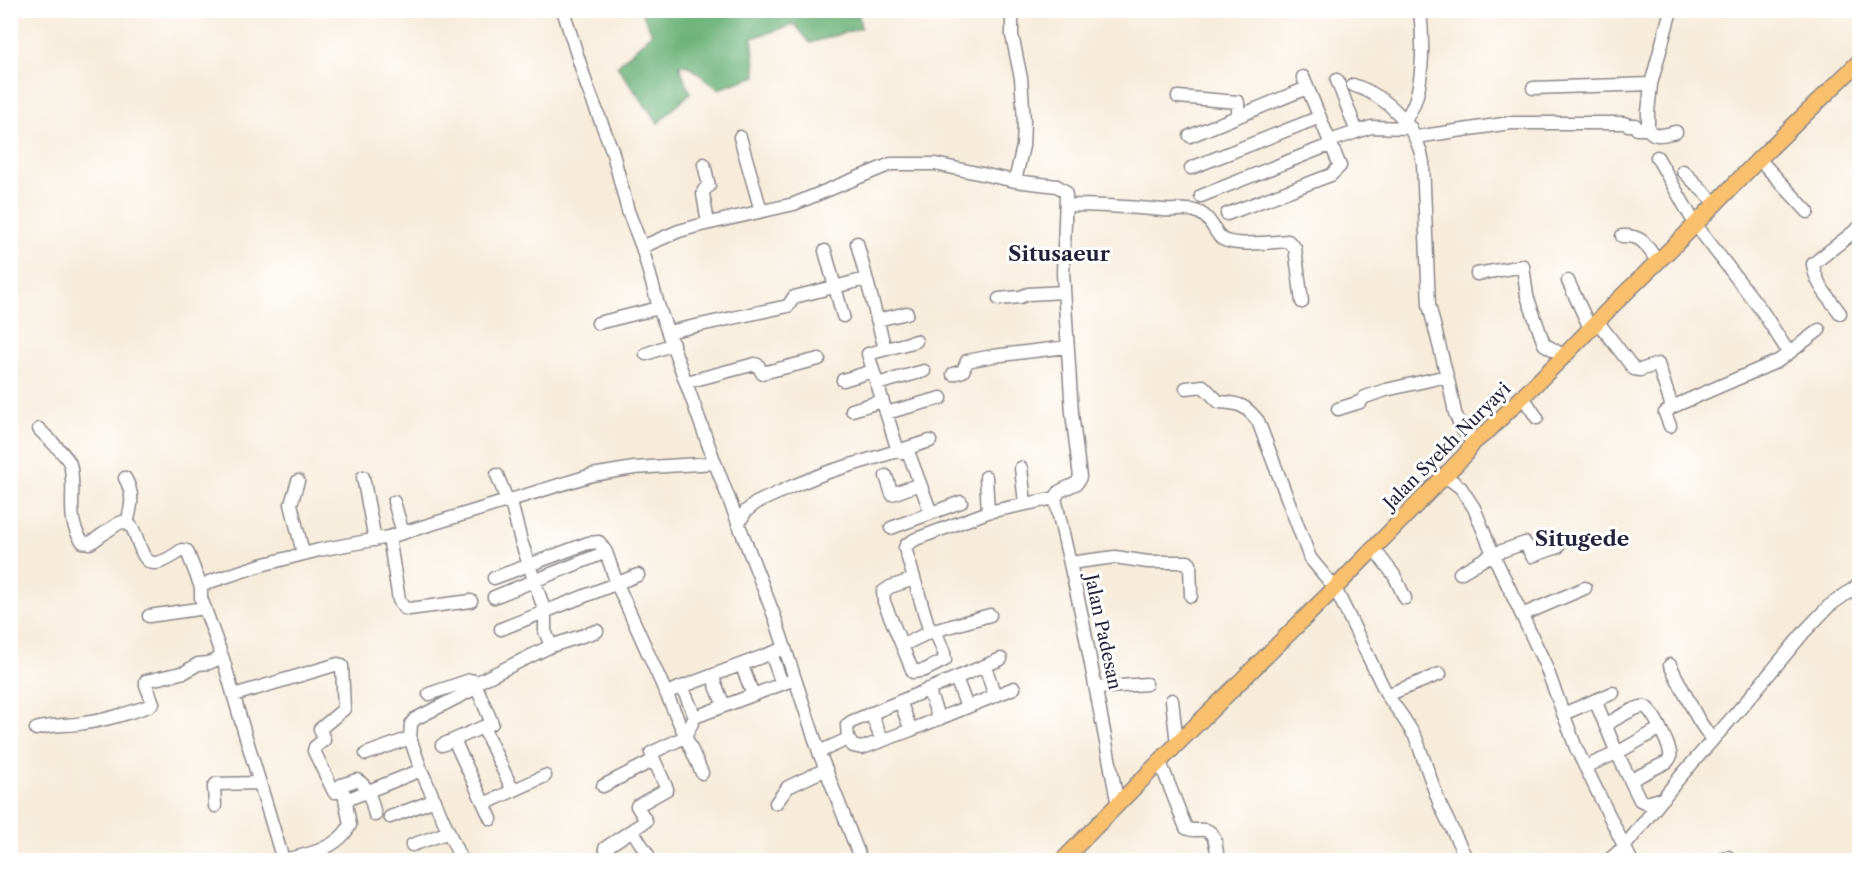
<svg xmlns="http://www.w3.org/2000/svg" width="1870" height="871" font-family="'Libre Caslon Text',serif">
  <rect width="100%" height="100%" fill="#fff"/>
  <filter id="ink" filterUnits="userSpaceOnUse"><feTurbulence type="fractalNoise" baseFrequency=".0167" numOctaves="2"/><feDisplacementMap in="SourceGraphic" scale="12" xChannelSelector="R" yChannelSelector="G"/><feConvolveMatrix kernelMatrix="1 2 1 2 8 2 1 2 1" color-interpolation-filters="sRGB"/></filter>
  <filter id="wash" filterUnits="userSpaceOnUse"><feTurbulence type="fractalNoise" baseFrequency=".008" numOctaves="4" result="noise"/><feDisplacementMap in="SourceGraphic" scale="24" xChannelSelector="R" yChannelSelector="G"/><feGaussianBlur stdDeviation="1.35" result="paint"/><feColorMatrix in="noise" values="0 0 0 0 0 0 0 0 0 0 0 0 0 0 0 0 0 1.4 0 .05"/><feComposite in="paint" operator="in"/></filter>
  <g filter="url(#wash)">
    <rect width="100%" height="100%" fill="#f7ecda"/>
    <!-- forest -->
    <path fill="#6cb278" stroke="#476a5a" stroke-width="1.5" d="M641 11H858L861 28 810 43 795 24 752 38 756 76 718 89 689 66 679 65 690 93 658 123 617 66 652 33Z"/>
  </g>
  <g filter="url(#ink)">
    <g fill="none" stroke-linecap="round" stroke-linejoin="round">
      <!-- minor casing -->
      <g stroke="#8c878a" stroke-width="15">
        <path id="minor" d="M563 10 587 86 612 150 628 211 642 247 659 308 715 463 775 618 819 752 861 860
          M1012 10V35L1021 78 1024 121 1023 146 1015 181
          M1337 80 1357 132
          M1353 85C1389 97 1417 126 1423 163L1429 305 1450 388 1455 413 1461 427 1473 443
          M1533 88 1651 84
          M1178 97 1238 102V116
          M1405 120C1408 115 1412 109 1414 104 1424 79 1423 37 1420 10
          M1648 129C1655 139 1665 134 1676 132
          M1190 136 1307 88
          M740 137 761 211
          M1416 137 1510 123H1624L1628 125H1635L1637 129H1648V112L1651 84 1671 10
          M1330 141 1371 127 1411 128
          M1759 159 1808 212
          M704 164 709 186 704 190 703 194 708 223
          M1191 168 1320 117
          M1683 171 1715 203
          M1201 196 1332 144
          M1066 205C1099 205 1130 207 1163 210 1173 211 1185 208 1195 211 1209 215 1212 227 1220 237 1230 248 1274 242 1288 241L1295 248 1302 302
          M1227 214 1331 175 1340 166 1303 77
          M1622 236C1643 235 1646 245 1657 261
          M857 243 885 349
          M642 247 679 231 697 226 794 204 891 164H935L1015 181 1057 186 1065 191 1066 196 1063 273 1072 413 1080 477 1077 483 1060 491 1055 498 1081 612 1118 805
          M825 251 843 316
          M1477 274 1523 266 1527 296 1544 344 1564 356
          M1568 281 1590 328
          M999 299 1020 297 1028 294 1064 292
          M1840 313C1829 298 1815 283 1813 264L1860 227
          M877 320 907 313
          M1597 321 1634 369 1640 370 1658 364 1672 407 1778 361 1789 353 1762 311 1695 224 1657 157
          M598 323 659 308
          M668 332 788 306 794 297 866 279
          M916 341 868 354 898 451 909 454 931 513
          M1789 353 1819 330
          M646 354 673 344
          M953 374 963 371 967 361 993 356 1067 347
          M843 380 873 371
          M687 382 755 364 758 365 762 373 819 359
          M877 384 924 371
          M1186 388 1203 386 1219 402C1240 403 1245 405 1258 421L1310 558 1335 588 1387 695 1402 716 1416 738 1440 805 1467 860
          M1523 397 1537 418
          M1338 409 1360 402 1365 397 1386 390 1447 376
          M852 410 882 401
          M886 413 941 398
          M1670 426 1665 413 1672 407
          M39 429C47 438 67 455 70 464 77 490 64 520 83 542L90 543C97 539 117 523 122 522 140 520 136 565 156 563 165 562 175 555 182 550L187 551 201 587
          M1021 468 1025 503
          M497 475 507 500
          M886 476 892 494 920 484
          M1443 476 1452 481 1461 488 1474 508 1493 554 1545 664 1576 748 1631 860
          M363 477 375 540
          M986 477 988 512 1055 498
          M125 478C134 494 132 505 127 523
          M298 481 291 504 303 553
          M394 502 403 533
          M738 524 746 511 756 503 793 486 828 472 930 441
          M891 528 961 502
          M389 537 399 600 404 608 409 609 471 601
          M1374 549 1394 575 1405 598
          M1070 563 1115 557 1148 562H1188L1190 564 1191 596
          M1460 573 1493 554 1525 543 1532 556 1558 547
          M494 578 588 543 599 542 606 552 617 584 702 773
          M914 579 890 587 883 592 884 602 913 672 925 670 945 660 944 653 935 630
          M494 597 606 552
          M1522 615 1585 588
          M149 616 205 608
          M501 629 638 575
          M930 632 905 548 906 545 916 539 988 512
          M903 645 930 632 990 615
          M551 646 597 631
          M772 656 782 684
          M1670 665 1698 719 1712 740
          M742 666 753 695
          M985 666 995 696
          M713 678 724 706
          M956 678 967 707
          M1096 688 1146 684
          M683 689 695 717
          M928 689 939 719
          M671 691 785 648
          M429 694 470 680 478 682
          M234 695 338 664 342 666 344 709 320 729 324 740 315 747 314 751 334 792H342L344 793 350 825C338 849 307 855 283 860
          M1387 695 1440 674
          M1172 700 1177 744
          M1595 700 1617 753 1640 800 1646 803 1664 798
          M900 701 911 730
          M871 713 882 741
          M1563 714 1613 693
          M1605 725C1613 721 1637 705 1645 707 1652 708 1669 745 1670 753 1671 758 1670 758 1667 762L1631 780
          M483 727 513 791
          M36 729C51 724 69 726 84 723 107 720 128 713 149 706L153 703 146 685V681L185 672 198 664 209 663 222 657
          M848 739 847 725 851 722 1001 659
          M454 740 491 819
          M442 745 492 723 476 686
          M819 752 848 739 853 746 862 748 911 730 1014 688
          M366 754 410 738
          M1160 762 1186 828C1193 832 1197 829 1205 830 1217 832 1216 851 1218 860
          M1585 767 1617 753 1659 729
          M341 785 357 780C369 786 372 803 375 815
          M603 786 654 760
          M346 800 421 770
          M776 803 788 787 826 769
          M484 804 545 776
          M215 806 214 787 216 784 259 783
          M390 817 435 800
          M632 830 648 855
          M412 845 449 832
          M283 860 239 714 223 659 201 598V587L209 582 261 565 319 550 389 537 592 475 634 468 715 463
          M461 860 421 770 410 738 411 724 415 719 472 690 478 682 551 646 545 631V612L521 541 510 499
          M614 860 605 848 646 821 637 806 667 789 651 753 685 737 695 717 795 679
          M1609 860 1625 846 1680 777 1745 703 1805 631 1829 606 1860 584
          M1721 860 1728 857"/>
      </g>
      <!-- major casing -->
      <g stroke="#8c878a" stroke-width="18">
        <path id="major" d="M1063 860 1177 744 1335 588 1465 455 1473 443 1489 430 1564 356 1614 304 1684 236 1759 159 1860 61"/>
      </g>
      <!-- minor -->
      <use href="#minor" stroke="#fff" stroke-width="12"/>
      <!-- major -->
      <use href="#major" stroke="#f8bf6c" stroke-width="15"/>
    </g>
  </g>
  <g text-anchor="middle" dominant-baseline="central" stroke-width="6" stroke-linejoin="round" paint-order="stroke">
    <!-- street labels -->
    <g font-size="18" fill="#22223b" stroke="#fff">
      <text transform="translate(1447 446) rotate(-45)">Jalan Syekh Nuryayi</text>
      <text transform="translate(1103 632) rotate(78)">Jalan Padesan</text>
    </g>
    <!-- quarter labels -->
    <g font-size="21" font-weight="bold" fill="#22223b" stroke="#fff">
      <text x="1059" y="253">Situsaeur</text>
      <text x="1582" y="538">Situgede</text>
    </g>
  </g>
  <!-- margin -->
  <rect width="1870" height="871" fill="none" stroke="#fff" stroke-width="36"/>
</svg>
